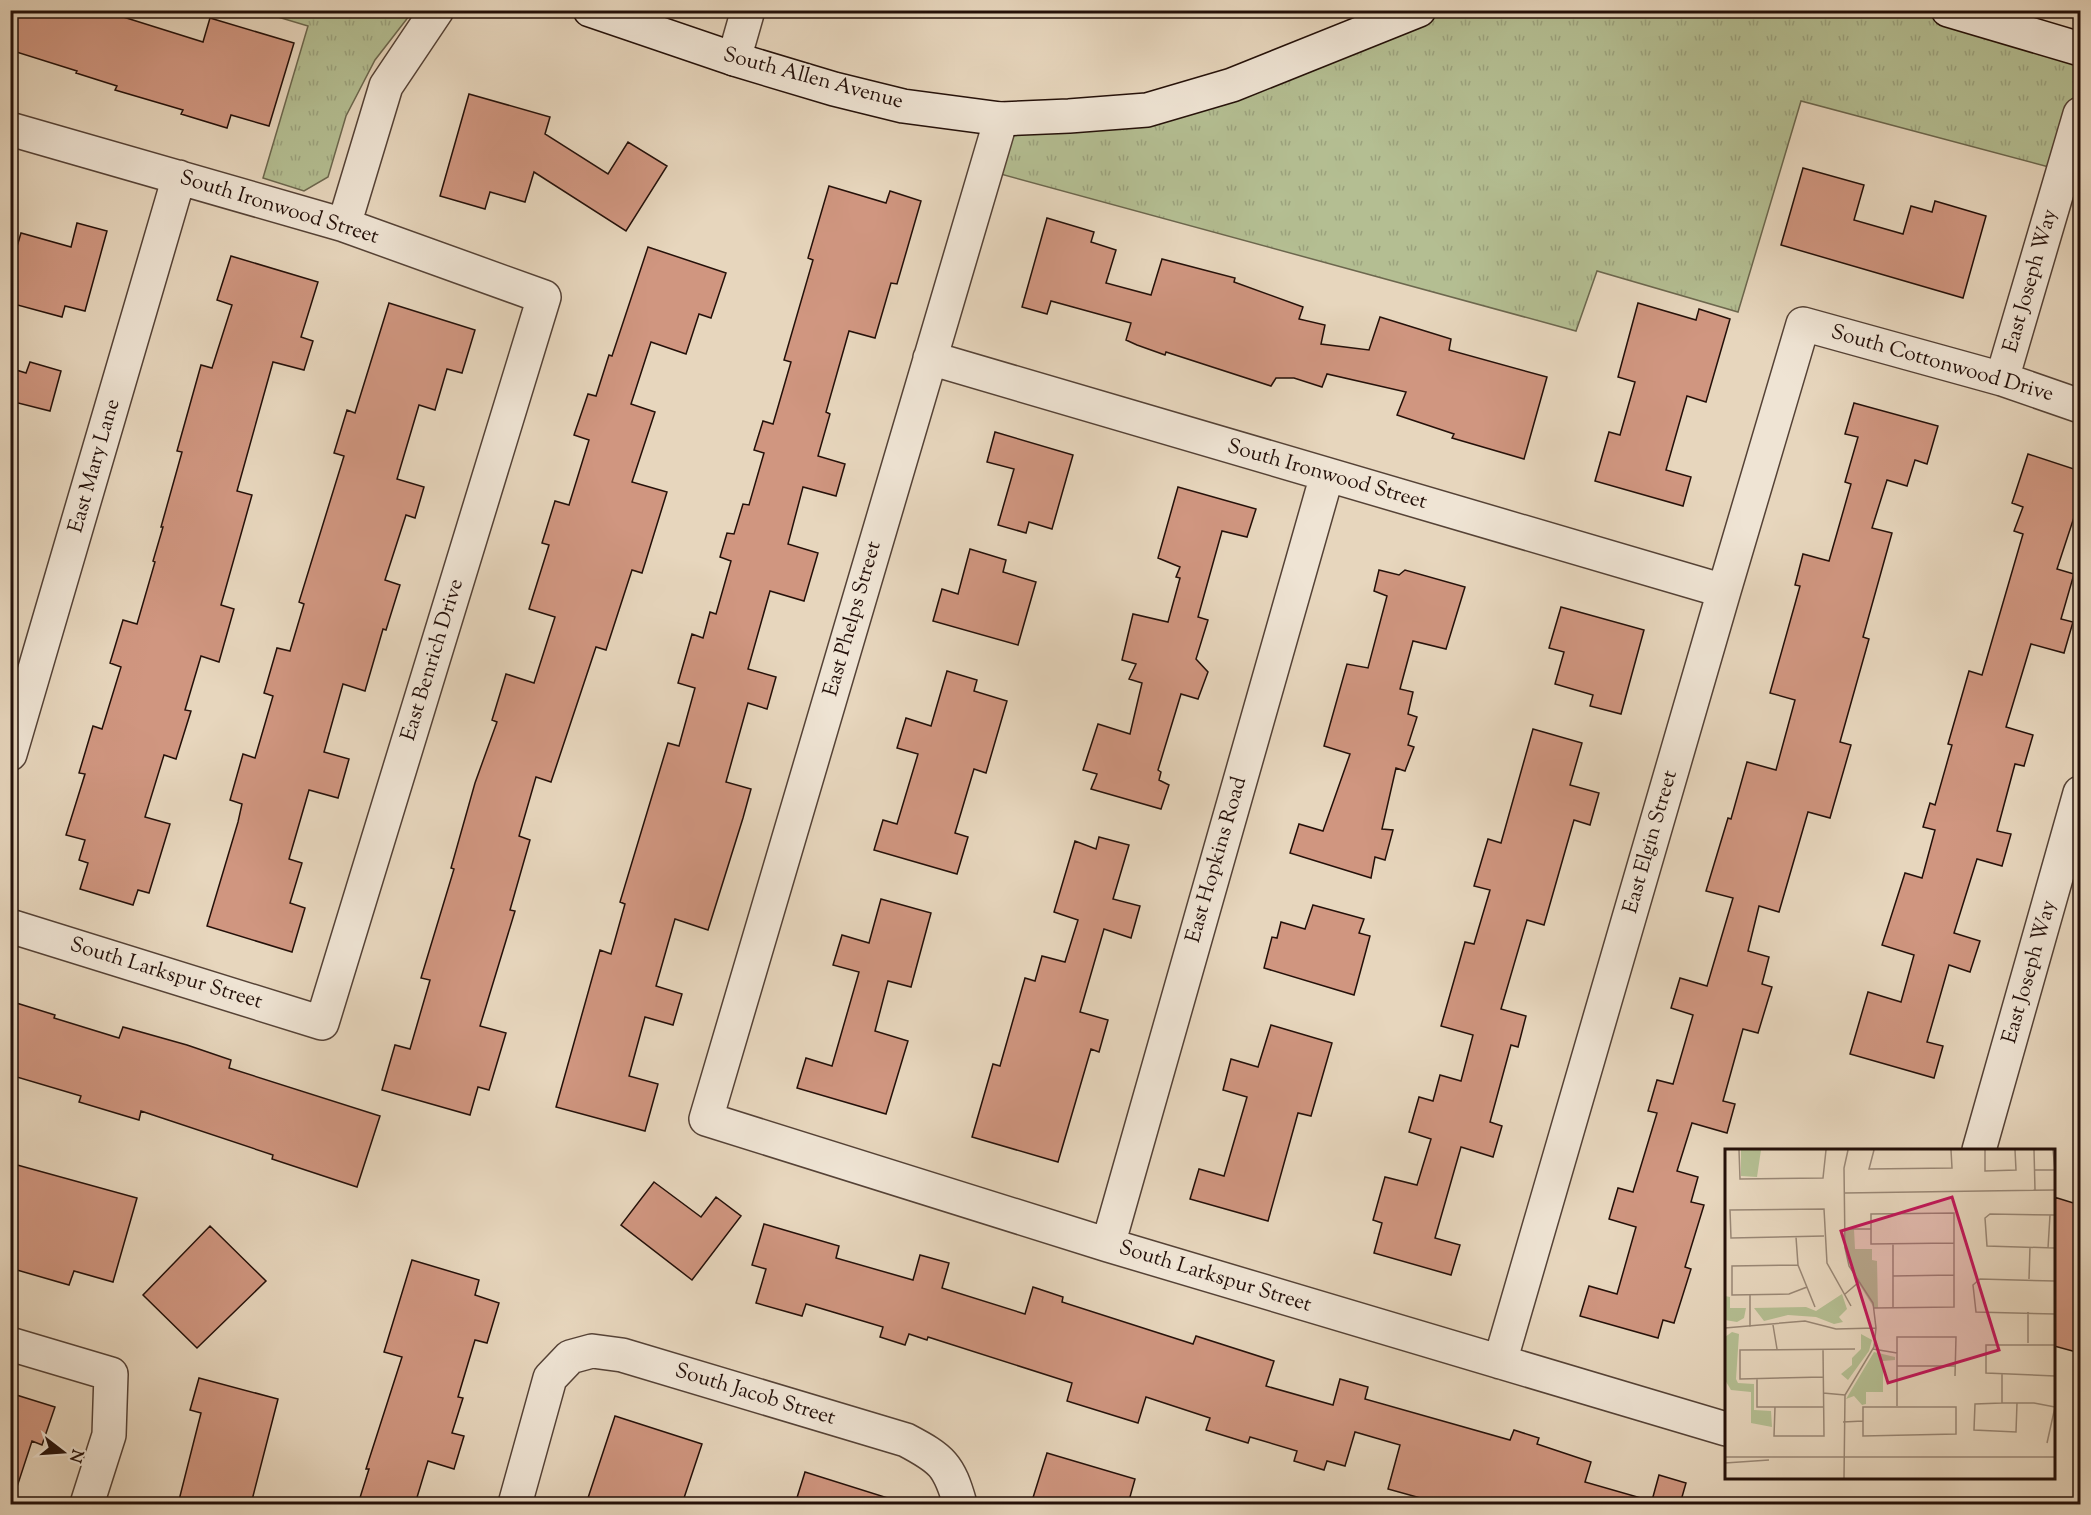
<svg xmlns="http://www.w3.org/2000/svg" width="2091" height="1515" font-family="'Sorts Mill Goudy',serif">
  <defs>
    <pattern id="grass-tufts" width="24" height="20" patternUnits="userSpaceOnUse" patternTransform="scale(1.5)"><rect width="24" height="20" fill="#b4be92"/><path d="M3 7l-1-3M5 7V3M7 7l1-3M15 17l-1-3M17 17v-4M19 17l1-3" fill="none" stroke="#9ba27d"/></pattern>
  </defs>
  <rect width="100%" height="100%" fill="#e7d6bd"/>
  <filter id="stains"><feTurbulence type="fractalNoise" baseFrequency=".00333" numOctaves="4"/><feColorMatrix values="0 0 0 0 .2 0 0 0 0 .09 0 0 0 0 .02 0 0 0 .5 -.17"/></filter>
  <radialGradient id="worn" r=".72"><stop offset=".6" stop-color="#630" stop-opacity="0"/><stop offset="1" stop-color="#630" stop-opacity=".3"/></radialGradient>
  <!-- grass -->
  <path fill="url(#grass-tufts)" stroke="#6c674e" stroke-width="1.5" d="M258 11H413L375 60 346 116 328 177 304 191 263 178 308 26Z
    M1419 11H1948L2080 49V114L2064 171 1801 101 1738 312 1597 271 1576 331 986 170 1001 119 1147 110Z"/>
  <!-- building -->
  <path fill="#d09680" stroke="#241009" stroke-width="1.5" d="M10 10H101L203 42 210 18 294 43 269 126 231 115 227 128 181 114 183 110 115 90 117 86 76 73 77 71 10 50Z
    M469 94 550 117 545 134 608 174 628 142 667 166 626 231 534 172 525 202 490 192 485 209 440 196Z
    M1803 168 1864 185 1854 220 1903 234 1911 206 1932 212 1935 201 1986 216 1963 298 1781 245Z
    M829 186 886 203 890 191 921 201 897 284 891 283 875 338 849 331 826 412 830 414 818 456 845 464 836 496 803 487 788 544 818 553 804 601 770 591 748 669 776 677 767 709 748 703 726 782 751 789 743 818 708 930 675 919 656 986 682 994 673 1025 645 1017 629 1076 658 1084 645 1131 556 1107 600 950 611 954 625 904 620 902 668 743 679 746 695 688 678 683 692 634 703 638 710 612 716 614 731 561 720 557 727 533 734 534 743 504 749 505 764 453 754 450 763 421 773 424 791 362 784 360 813 260 808 258Z
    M1047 218 1094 232 1091 242 1116 250 1106 283 1151 295 1162 259 1235 278 1234 282 1303 307 1299 319 1325 325 1321 344 1369 350 1380 317 1451 339 1449 350 1547 377 1524 459 1452 438 1454 434 1397 415 1406 392 1327 374 1322 387 1294 378H1276L1271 386 1166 352 1165 355 1137 345 1126 340 1131 323 1051 301 1047 314 1022 307Z
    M77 223 107 231 85 311 65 306 62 317 10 303V270L21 233 71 247Z
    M648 247 726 273 711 318 699 314 686 354 651 342 631 404 655 412 632 482 667 492 642 573 632 570 606 650 596 647 551 782 536 777 519 836 530 840 510 910 515 911 480 1026 506 1033 489 1090 478 1087 470 1115 382 1090 395 1045 410 1049 430 980 421 978 454 869 451 868 475 783 497 722 492 720 506 674 534 683 555 617 529 609 549 545 542 543 555 501 569 505 589 440 574 435 588 394 596 396 609 355 612 356Z
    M231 256 318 282 301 337 313 341 304 370 273 362 237 491 252 495 221 605 234 609 219 662 201 656 185 710 191 711 176 759 164 755 145 817 170 824 149 893 138 890 133 905 80 889 88 863 79 860 85 840 66 835 85 774 79 773 93 726 102 729 121 667 110 663 123 620 137 624 155 562 153 561 163 527H161L182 452 177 451 201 365 212 368 232 305 217 300Z
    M389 303 475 330 462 373 447 369 435 410 419 405 397 479 424 487 415 518 406 515 385 580 400 585 386 630 383 629 365 691 343 684 324 752 349 759 338 798 309 790 289 859 302 863 290 903 305 908 292 952 207 926 238 822 242 804 230 800 243 754 255 758 273 696 264 693 277 648 290 651 304 604 299 602 344 456 334 453 347 410 355 413Z
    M1638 303 1696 320 1699 309 1730 319 1706 402 1687 396 1666 470 1691 477 1683 506 1595 481 1609 432 1620 435 1635 382 1618 377Z
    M30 362 61 371 50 411 10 401V368L26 373Z
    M1854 403 1938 426 1927 464 1915 460 1907 486 1887 480 1872 528 1892 533 1863 637 1869 639 1840 742 1851 745 1830 818 1808 812 1779 912 1759 906 1748 951 1769 957 1762 984 1772 987 1758 1033 1743 1029 1723 1101 1735 1104 1727 1133 1692 1123 1677 1171 1698 1177 1691 1202 1704 1205 1685 1267 1691 1269 1674 1323 1663 1320 1658 1338 1580 1316 1589 1286 1617 1294 1636 1227 1609 1219 1618 1188 1633 1192 1657 1113 1648 1111 1657 1080 1673 1084 1693 1015 1671 1008 1680 978 1707 986 1733 898 1706 891 1728 818 1731 819 1747 762 1776 770 1795 700 1770 693 1800 586 1795 585 1803 554 1829 561 1851 484 1845 482 1858 437 1845 434Z
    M995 432 1073 455 1052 529 1029 522 1026 533 998 525 1014 469 987 462Z
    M2028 454 2080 471V499L2057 569 2074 574 2061 619 2073 622 2064 653 2031 644 2006 727 2033 735 2024 766 2015 764 1997 831 2011 834 2002 866 1977 859 1954 933 1980 941 1970 972 1949 965 1927 1042 1943 1046 1934 1078 1850 1054 1868 992 1901 1002 1914 955 1882 945 1905 873 1922 878 1935 830 1923 827 1930 803 1935 805 1952 745 1948 744 1969 671 1982 675 2023 534 2014 531 2023 507 2012 503Z
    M1178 487 1256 509 1247 537 1222 531 1198 617 1208 620 1196 659 1208 672 1198 699 1181 694 1158 770 1161 772 1159 780 1169 785 1161 809 1091 789 1097 774 1083 770 1098 724 1130 734 1142 683 1129 679 1136 664 1122 660 1133 614 1168 622 1180 578 1176 577 1180 567 1158 558Z
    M970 549 1006 560 1003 572 1036 582 1018 645 933 621 942 589 958 594Z
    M1379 570 1399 575 1405 570 1465 587 1446 649 1413 641 1400 689 1413 692 1408 714 1417 717 1408 745 1414 747 1405 771 1396 768 1382 829 1393 830 1385 860 1375 857 1371 878 1290 853 1299 824 1323 831 1350 754 1324 746 1347 664 1368 668 1387 596 1374 591Z
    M1561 607 1644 630 1621 714 1590 706 1593 695 1555 684 1564 652 1549 648Z
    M947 671 977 680 974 691 1007 701 986 773 974 769 955 833 968 837 957 874 874 850 883 820 897 824 918 754 897 748 906 718 931 726Z
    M1533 729 1582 743 1570 785 1599 793 1590 825 1574 820 1544 925 1527 920 1501 1009 1526 1016 1518 1047 1511 1045 1490 1122 1502 1126 1493 1157 1461 1147 1435 1238 1460 1245 1451 1275 1374 1253 1382 1223 1373 1220 1385 1177 1417 1185 1431 1139 1409 1132 1419 1097 1433 1101 1440 1075 1461 1081 1473 1035 1441 1026 1465 942 1474 944 1490 890 1474 886 1488 839 1501 843Z
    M1099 837 1129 845 1113 899 1140 906 1131 938 1104 929 1080 1012 1108 1020 1099 1052 1091 1049 1058 1162 972 1137 993 1064 1000 1066 1025 978 1035 981 1042 956 1065 962 1078 920 1054 912 1075 841 1096 849Z
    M881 899 931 913 911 987 888 981 875 1031 908 1041 886 1114 797 1088 806 1058 832 1066 859 972 833 965 842 935 869 943Z
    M1313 905 1364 919 1359 933 1370 936 1354 995 1264 968 1272 937 1277 938 1281 922 1305 929Z
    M10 1001 55 1015 54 1018 119 1038 123 1027 187 1045 231 1060 229 1068 380 1116 357 1187 272 1159 273 1155 141 1111 139 1120 79 1102 81 1096 10 1075Z
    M1271 1025 1332 1043 1311 1116 1298 1113 1268 1221 1190 1199 1199 1169 1224 1176 1247 1097 1223 1090 1231 1059 1258 1067Z
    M10 1163 137 1198 113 1282 74 1271 69 1285 10 1268Z
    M654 1182 701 1217 716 1197 741 1216 692 1280 621 1225Z
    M2054 1197 2080 1205V1353L2054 1346Z
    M764 1224 839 1246 836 1258 913 1280 920 1255 949 1263 942 1288 1025 1314 1033 1287 1063 1297 1062 1302 1193 1344 1196 1336 1274 1361 1266 1386 1333 1405 1340 1379 1368 1387 1365 1399 1510 1440 1514 1430 1539 1438 1537 1444 1591 1462 1585 1482 1641 1498 1640 1504H1442L1388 1489 1400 1445 1355 1432 1345 1466 1327 1461 1324 1470 1294 1461 1297 1451 1250 1437 1248 1443 1206 1430 1210 1418 1146 1397 1138 1423 1067 1401 1072 1383 928 1337 927 1340 909 1334 905 1345 880 1337 883 1327 806 1304 802 1316 756 1303 766 1269 752 1265Z
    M210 1226 266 1281 197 1348 143 1295Z
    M412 1260 479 1280 475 1295 499 1303 487 1343 475 1340 458 1397 463 1398 452 1433 464 1436 454 1469 428 1461 415 1504H358L369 1469H366L402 1357 384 1352Z
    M199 1378 278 1399 251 1504H178L201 1413 190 1410Z
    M10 1393 55 1407 42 1445 32 1441 15 1493 10 1492Z
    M615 1416 702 1444 682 1504H586Z
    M1047 1453 1135 1479 1128 1504H1031Z
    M805 1472 891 1499V1504H795Z
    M1659 1475 1686 1483 1680 1504H1651Z"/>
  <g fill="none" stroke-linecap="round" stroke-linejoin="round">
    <!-- street casing -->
    <g stroke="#554236" stroke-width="36">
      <path id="street" d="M734 59 748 10
        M1001 119 706 1119 1108 1245 1726 1429
        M10 129 344 225 544 297 322 1023 10 926
        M344 225 386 86 437 10
        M930 358 1724 591
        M2002 379 2080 114
        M10 754 179 177
        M1979 1150 2080 793
        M1108 1245 1327 475
        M10 1344 111 1374 109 1435 87 1504
        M1500 1362 1724 591 1803 324 2002 379 2080 406
        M515 1504 550 1378 570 1357 592 1351 622 1355 906 1440C942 1459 949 1465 960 1504"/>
    </g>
    <!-- secondary casing -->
    <g stroke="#241009" stroke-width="36">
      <path id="secondary" d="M590 10 734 59 834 89 903 106 1001 119 1069 116 1147 110 1232 85 1419 10
        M1948 10 2080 49"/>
    </g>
    <!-- street -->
    <use href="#street" stroke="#efe4d4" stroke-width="33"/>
    <!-- secondary -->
    <use href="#secondary" stroke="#efe4d4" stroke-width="33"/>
  </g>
  <g text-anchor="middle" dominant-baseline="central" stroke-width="4.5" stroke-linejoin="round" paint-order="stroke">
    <!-- street labels -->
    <g font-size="21" fill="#241009" stroke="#efe4d4">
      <text transform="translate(813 79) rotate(15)">South Allen Avenue</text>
      <text transform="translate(279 208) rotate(17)">South Ironwood Street</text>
      <text transform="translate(2031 281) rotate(-74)">East Joseph Way</text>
      <text transform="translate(1942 364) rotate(16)">South Cottonwood Drive</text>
      <text transform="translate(95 466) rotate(-74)">East Mary Lane</text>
      <text transform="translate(1327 475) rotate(16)">South Ironwood Street</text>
      <text transform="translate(853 619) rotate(-74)">East Phelps Street</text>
      <text transform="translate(433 660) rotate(-73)">East Benrich Drive</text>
      <text transform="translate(1651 842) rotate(-74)">East Elgin Street</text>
      <text transform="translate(1217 860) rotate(-74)">East Hopkins Road</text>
      <text transform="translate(2030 972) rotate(-74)">East Joseph Way</text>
      <text transform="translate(166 974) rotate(17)">South Larkspur Street</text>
      <text transform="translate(1215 1277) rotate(17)">South Larkspur Street</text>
      <text transform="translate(755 1395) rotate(17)">South Jacob Street</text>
    </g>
  </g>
  <!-- overview -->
  <g transform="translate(1725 1149)">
    <rect width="330" height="330" fill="#e7d6bd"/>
    <path d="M16 1H36L32 28 16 27ZM120 80H129L130 100H147V111L152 112 153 159H149L129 127 122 109ZM117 145 122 160 114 168 118 173 109 175 91 168 63 166 39 172 29 159 81 158 91 162ZM0 147 5 148V159H21L19 169 12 173 0 171ZM7 183 14 185 11 230 13 234 29 235V261L46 262 47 278 26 274V243L6 241 0 231V188ZM136 185 147 191 144 202 123 231 116 225 127 216V209L136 200ZM149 203 170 208V211L158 212V243H141V255L137 256 129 247 121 250Z" fill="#b4be92"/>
    <path fill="none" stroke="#998775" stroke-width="1.5" d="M14 1 15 30 98 29 101 1M149 1 144 20 227 19 226 1M260 1V22L291 21 290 1M309 1 310 41M328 1 330 21M310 21H330M120 44 330 41M330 66 265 65 260 69 262 97 330 99M120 80H146M99 87 6 89 5 61 99 60 102 114 126 157M71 88 73 116 90 158M168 95V158M323 99 325 66M73 116 7 117V146L64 145 82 138M168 127 229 126M304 130 305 98M330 132 255 130 248 136 251 163 330 165M120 145 134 133M25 146V178M149 159 229 158V64L146 65V95L229 94M48 176 52 200M0 179 80 172 111 180 151 179M303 194V163M330 196H261V224L330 227M148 200 172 204M172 217H230M277 224V254M98 228 15 230V201L130 200M32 230V258H99M98 244 120 246M292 254 291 283 249 281 250 255 277 254H309L330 258M172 257V188H231L230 227M50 258 49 287H99L98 200M138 258H231V285L138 287ZM118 273 138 272M322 294 330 258M0 308H330M0 314 44 311M119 329 120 246 149 198 151 179 148 154 124 117 120 99 119 19 123 1"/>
    <path fill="#c2185b" fill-opacity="0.15" stroke="#c2185b" stroke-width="3" d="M227 48 274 201 163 234 116 82Z"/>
    <rect width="330" height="330" fill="none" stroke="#241009" stroke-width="3"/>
  </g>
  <!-- margin -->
  <rect width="2091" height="1515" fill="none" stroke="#e7d6bd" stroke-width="36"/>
  <rect x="12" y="12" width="2067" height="1491" fill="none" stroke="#241009" stroke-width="3"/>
  <rect x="18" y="18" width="2055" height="1479" fill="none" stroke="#241009" stroke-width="1.5"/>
  <!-- north arrow -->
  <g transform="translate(63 1452) rotate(107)" stroke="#efe4d4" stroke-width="4.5" paint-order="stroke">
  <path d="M0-4.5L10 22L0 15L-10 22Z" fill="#241009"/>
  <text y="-9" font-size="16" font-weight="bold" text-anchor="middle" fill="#241009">N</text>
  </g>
  <rect width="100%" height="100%" filter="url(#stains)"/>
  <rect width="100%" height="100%" fill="url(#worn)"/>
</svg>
